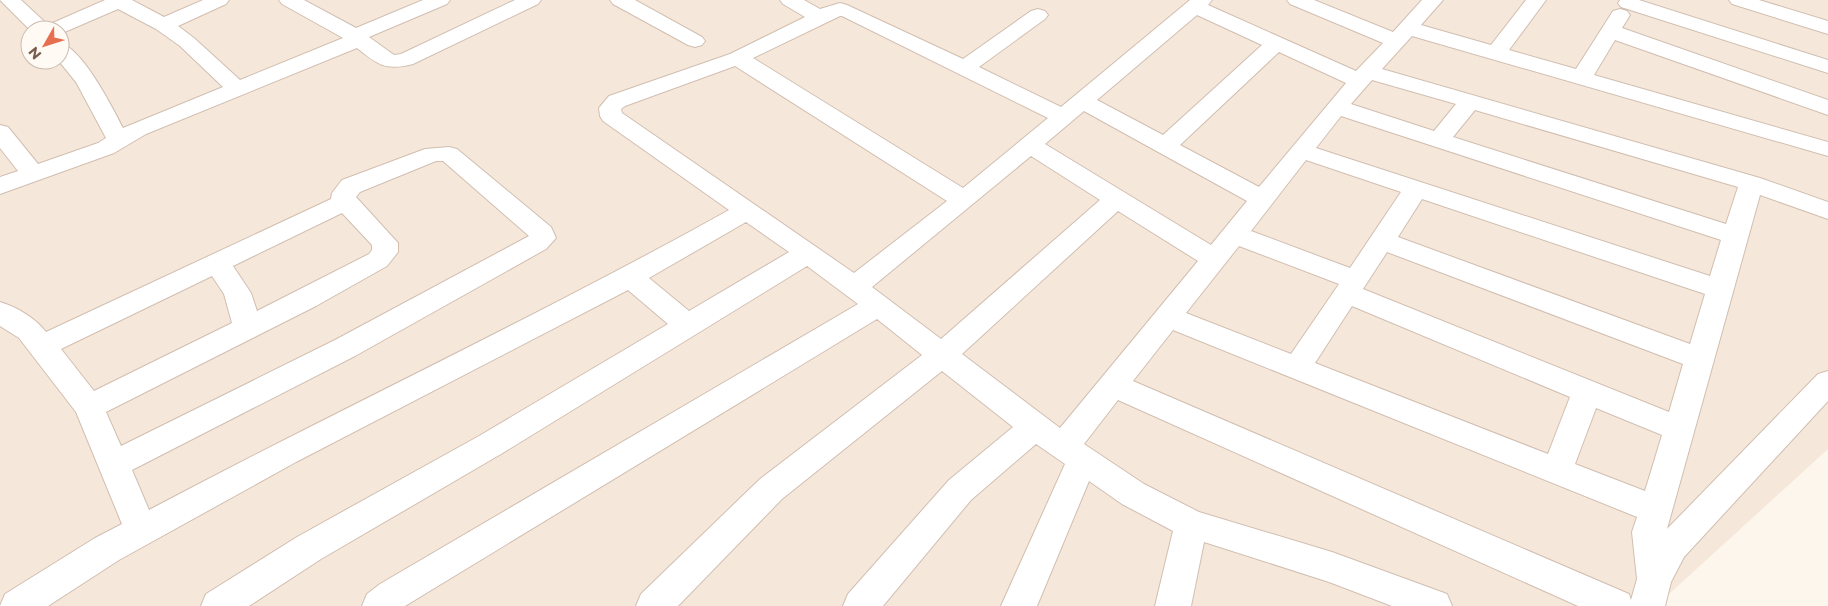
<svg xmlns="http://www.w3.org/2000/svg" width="1828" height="606" font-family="Montserrat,sans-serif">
  <rect width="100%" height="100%" fill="#fdf6ec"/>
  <!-- residential -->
  <path fill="#f5e8da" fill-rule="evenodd" d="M0 0H1828V449L1656 606H0ZM30 30H60V60H30Z"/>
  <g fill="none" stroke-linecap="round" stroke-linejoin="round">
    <!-- minor casing -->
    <g stroke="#d1beb0" stroke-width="2">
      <path id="minor" d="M0 0H21L48 25 105 0H132L164 17 203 0H229L226 4 178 26 194 38 240 80 343 38 282 4 279 0H304L356 28 423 0H450L447 4 369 37 394 55 401 54 515 0H541L538 4 413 64C386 71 378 65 357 48L146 134 114 153 0 194V177L18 171 0 148V125L8 127 38 164 98 143 106 138 76 82 58 60H60V43C83 49 112 107 123 128L223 87 180 46 156 29 118 9 60 34V30H30Z
        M610 0H635L702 37 705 41 702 45 695 47 688 45 613 4Z
        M780 0H804L820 9 840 3 847 5 963 59 1031 11 1038 9 1045 11 1048 15 1045 19 979 67 1061 107 1190 0H1212L1208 5 1356 71 1383 43 1290 4 1287 0H1314L1393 32 1422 0H1443L1421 25 1491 45 1526 0H1546L1509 50 1576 69 1613 11 1620 9 1627 11 1630 15 1622 28 1828 100V115L1615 40 1594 75 1828 142V156L1412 36 1382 69 1760 178 1828 202V219L1760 195 1667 529 1818 374 1828 371V401L1684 557 1671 582 1665 606H1578L1118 400 1084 444 1144 484 1199 512 1332 552 1447 594 1452 606H1392L1329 582 1204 542 1191 606H1155L1173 531 1122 504 1089 481 1037 606H1001L1065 464 1036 444 971 500 883 606H843L848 594 949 480 1013 427 942 371 782 499 678 606H636L641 594 760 479 922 355 877 319 405 606H362L367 594 380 584 858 304 807 266 501 454 321 559 249 606H201L206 594 297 537 479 436 668 324 628 290 296 462 119 560 48 606H0L5 594 95 538 122 524 76 412 19 338 0 326V302C17 307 35 318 46 332L331 199 332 193 342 180 425 149 449 147 457 149 551 227 556 238 546 249 355 356 132 470 149 510C341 408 539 316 729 210L603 121 600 116 599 108 609 96 730 54 805 17 783 4ZM1197 15 1262 45 1163 135 1097 100ZM840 16H842L1048 118 963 188 753 58ZM1279 52 1346 83 1259 187 1180 145ZM735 66 947 201 854 273 622 113 621 109 625 106ZM1372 80 1456 104 1434 131 1351 104ZM1475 110 1738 187 1726 224 1453 137ZM1084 111 1247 201 1211 245 1045 144ZM1341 116 1721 240 1710 276 1316 148ZM1031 156 1100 200 941 339 872 287ZM1306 160 1401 192 1350 268 1251 231ZM436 161H443L529 236 335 340 121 446 106 412 316 306 387 266 398 252V243L356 197 360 192ZM1422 199 1705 294 1690 344 1398 237ZM1118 211 1198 261 1060 428 962 354ZM342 213 372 245V250L369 254 257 311 251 293 233 266ZM746 222 789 252 689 311 649 278ZM1239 246 1339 284 1291 354 1186 313ZM1387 252 1683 364 1669 412 1363 289ZM212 276 224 294 232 323 94 391 61 349ZM1352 306 1570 397 1548 454 1315 363ZM1173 330 1637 517 1632 532 1637 579 1631 600 1629 594 1133 381ZM1596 408 1662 435 1645 491 1575 464Z
        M1620 0H1639L1828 60V73L1621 7 1618 3Z
        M1729 0H1759L1828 21V34L1732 4Z"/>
    </g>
    <!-- minor -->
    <use href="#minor" fill="#fff" fill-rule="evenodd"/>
  </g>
  <!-- north arrow -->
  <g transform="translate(45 45) rotate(231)"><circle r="24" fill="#fffaf3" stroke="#cabbb1"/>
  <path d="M0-4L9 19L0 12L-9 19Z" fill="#e76f51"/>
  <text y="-8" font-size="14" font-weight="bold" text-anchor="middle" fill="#7a5c4d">N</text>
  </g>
</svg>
